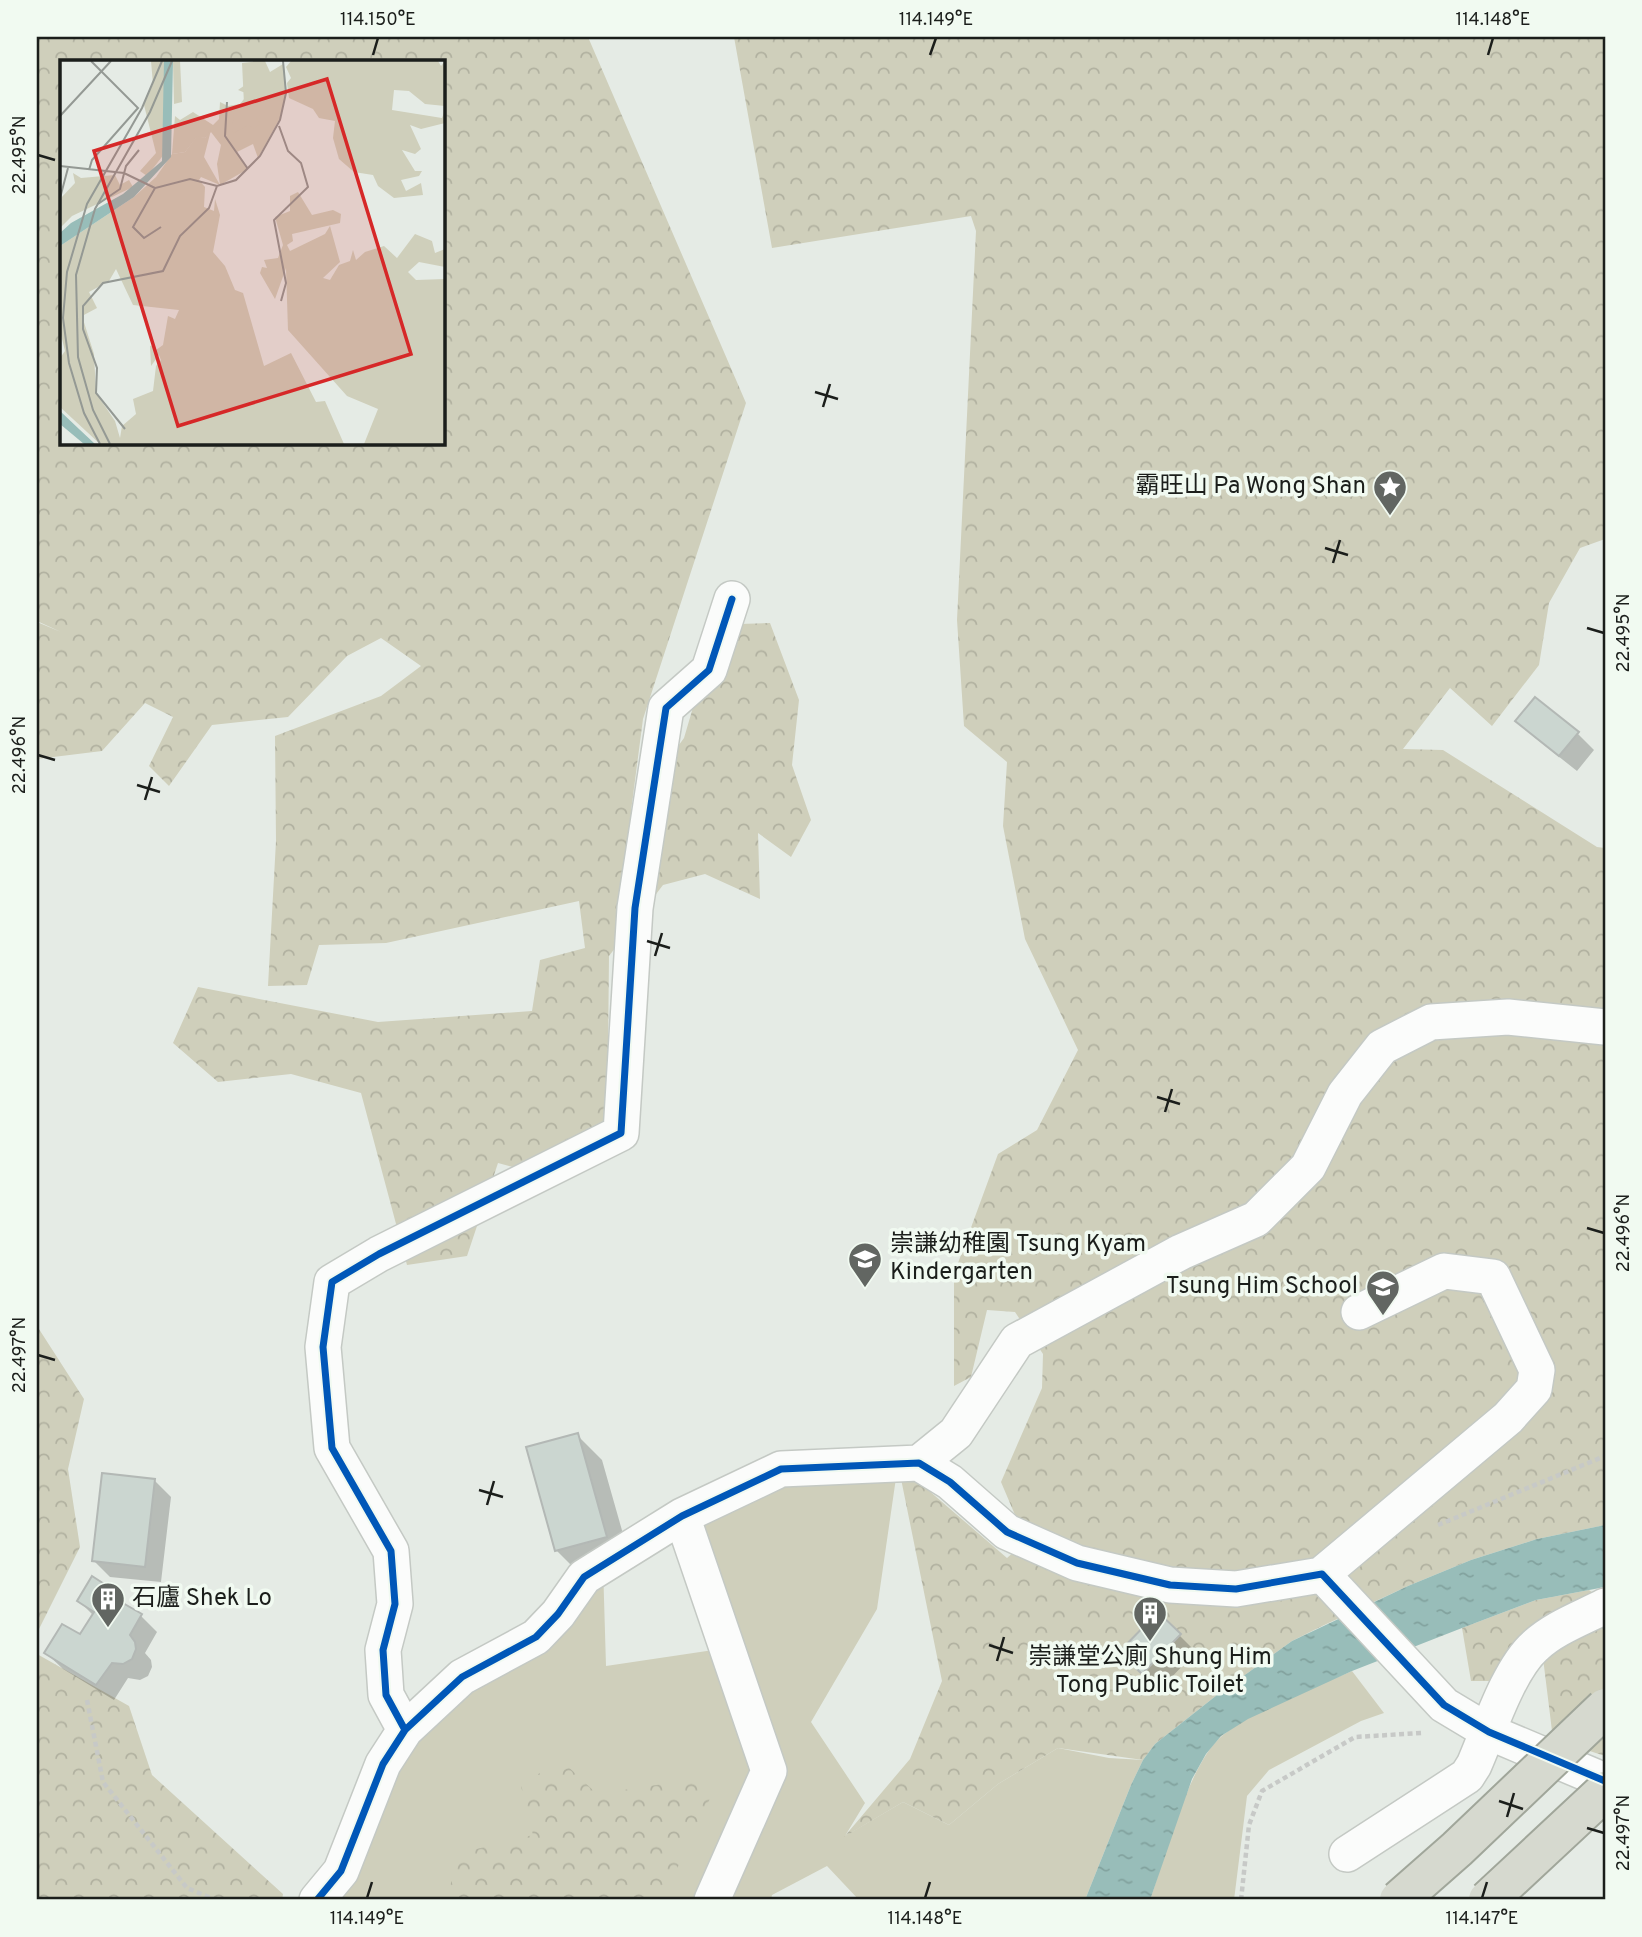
<svg xmlns="http://www.w3.org/2000/svg" width="1642" height="1937" font-family="Overpass,'Noto Sans SC',sans-serif">
  <defs>
    <pattern id="forest-crowns" width="20" height="18" patternUnits="userSpaceOnUse" patternTransform="scale(1.75)"><rect width="20" height="18" fill="#cfcfbb"/><path d="M2 6a3 3 0 1 1 6 0M12 15a3 3 0 1 1 6 0" fill="none" stroke="#b1b1a0"/></pattern>
    <pattern id="water-ripples" width="26" height="14" patternUnits="userSpaceOnUse" patternTransform="scale(1.75)"><rect width="26" height="14" fill="#98bdb9"/><path d="M2 4q2-2 4 0t4 0M15 11q2-2 4 0t4 0" fill="none" stroke="#82a29e"/></pattern>
  </defs>
  <rect width="100%" height="100%" fill="#e5ebe5"/>
  <!-- green -->
  <path fill="#cfcfbb" d="M898 1464 877 1609 811 1722 865 1803 845 1836 903 1802 949 1825 998 1784 1058 1748 1109 1758 1143 1760 1131 1785 1085 1900H859L827 1866 772 1895 771 1900H317L378 1777 603 1565 606 1666 727 1648 682 1516 781 1469Z
    M1352 1671 1384 1713 1361 1721 1269 1770 1247 1796 1234 1900H1150C1165 1858 1189 1762 1223 1735 1258 1707 1311 1689 1352 1671Z"/>
  <!-- forest -->
  <path fill="url(#forest-crowns)" fill-rule="evenodd" d="M37 37H588L746 403 643 719 631 811 684 738 694 704 739 624 770 623 799 700 792 765 811 820 791 857 758 833 760 899 705 874 663 885 609 956 607 1154 566 1181 498 1163 467 1256 407 1265 361 1093 291 1074 218 1082 173 1043 198 987 378 1022 532 1011 540 960 585 948 579 901 386 943 319 945 307 985 268 986 276 841 275 736 381 696 421 666 381 638 347 656 288 717 212 725 169 786 149 766 173 717 145 703 102 751 37 759V622L61 632 37 621ZM61 61H443V443H61Z
    M734 37H1605V539L1580 548 1549 603 1539 665 1492 726 1450 688 1403 749 1443 750 1597 847 1605 848V1525L1537 1539 1471 1560 1408 1586 1320 1627 1292 1641 1217 1695 1155 1744 1143 1760 1058 1748 998 1784 949 1825 903 1802 844 1837 910 1759 942 1681 898 1464 1007 1558 1026 1541 1001 1482 1042 1388 1043 1354 1015 1312 987 1310 971 1377 954 1386V1274L998 1154 1037 1130 1078 1050 1025 939 1003 826 1007 762 964 726 957 620 976 231 971 216 772 248Z
    M37 1326 84 1399 68 1469 80 1547 37 1633Z
    M1589 1590 1605 1602 1545 1657 1605 1623V1756L1553 1739 1543 1658 1501 1681H1471L1462 1628 1536 1600Z
    M37 1654 129 1706 152 1775 283 1894 282 1900H37Z
    M560 1759 597 1794 722 1775 684 1850 666 1900H448L456 1854 533 1835 521 1786Z"/>
  <!-- water -->
  <path fill="url(#water-ripples)" d="M1605 1525V1587L1536 1600 1462 1628 1352 1671 1248 1719 1221 1736 1206 1754 1192 1779 1150 1900H1085L1131 1785 1143 1760 1155 1744 1217 1695 1292 1641 1408 1586 1471 1560 1537 1539Z"/>
  <!-- shadow -->
  <path fill="#0003" d="M1535 700 1578 734 1594 750 1577 771 1534 737 1518 721Z
    M577 1435 602 1460 631 1562 581 1575 556 1550Z
    M154 1480 171 1497 161 1582 110 1577 93 1560Z
    M111 1590 127 1607 141 1616 157 1632 145 1653 151 1660 152 1667 148 1676 140 1680 128 1678 114 1700 63 1669 46 1653 80 1637 94 1616 79 1601Z
    M1158 1614 1196 1652 1160 1689 1122 1652Z"/>
  <!-- building -->
  <path fill="#cbd6d0" stroke="#b3b8b5" stroke-width="2" d="M1535 697 1579 732 1559 756 1515 721Z
    M578 1433 607 1537 555 1551 526 1447Z
    M102 1473 155 1479 145 1567 92 1561Z
    M92 1576 112 1589 109 1595 142 1614 130 1635 135 1642 136 1649 132 1659 123 1664 112 1663 96 1685 44 1653 62 1624 80 1634 94 1612 77 1601Z
    M1158 1612 1181 1634 1142 1674 1119 1652Z"/>
  <g fill="none" stroke-linecap="round" stroke-linejoin="round">
    <!-- minor casing -->
    <g stroke="#c4c9c4" stroke-width="38">
      <path id="minor" d="M919 1463 956 1433 1017 1341 1181 1252 1256 1219 1308 1167 1345 1094 1382 1047 1431 1022 1508 1017 1605 1027
        M682 1516 769 1771 712 1900
        M1322 1574 1444 1705 1489 1732 1605 1781
        M405 1730 386 1695 383 1650 395 1604 391 1551 332 1448 323 1347 332 1282 379 1254 621 1133 635 908 666 708 709 670 732 599
        M1347 1854 1467 1776 1474 1765C1489 1731 1508 1670 1535 1646 1554 1628 1582 1618 1605 1606
        M317 1900 341 1871 383 1764 405 1730 462 1677 536 1637 558 1614 584 1577 682 1516 781 1469 919 1463 950 1482 1007 1532 1077 1563 1170 1585 1236 1589 1321 1575 1508 1418 1534 1389 1537 1370 1493 1277 1444 1271 1359 1312"/>
    </g>
    <!-- path -->
    <path stroke="#c7c9c7" stroke-width="4.5" stroke-dasharray="5 3.5" stroke-linecap="butt" d="M1438 1525 1605 1456
      M87 1700 103 1782 187 1888 216 1900
      M1241 1900 1249 1825 1262 1791 1355 1737 1422 1733"/>
    <!-- minor -->
    <use href="#minor" stroke="#fbfcfb" stroke-width="35"/>
    <!-- highway-bridge casing -->
    <g stroke="#a0a69a" stroke-width="42" stroke-linecap="butt">
      <path id="highway-bridge" d="M1399 1900 1457 1849 1605 1708
        M1488 1900 1605 1791"/>
    </g>
    <!-- highway-bridge -->
    <use href="#highway-bridge" stroke="#d6d9cf" stroke-width="38"/>
    <!-- cycleway casing -->
    <g stroke="#f1faf1" stroke-width="11">
      <path id="cycleway" d="M405 1730 386 1695 383 1650 395 1604 391 1551 332 1448 323 1347 332 1282 379 1254 621 1133 635 908 666 708 709 670 732 599
        M317 1900 341 1871 383 1764 405 1730 462 1677 536 1637 558 1614 584 1577 682 1516 781 1469 919 1463 950 1482 1007 1532 1077 1563 1170 1585 1236 1589 1322 1574 1444 1705 1489 1732 1605 1781"/>
    </g>
    <!-- cycleway -->
    <use href="#cycleway" stroke="#0057b8" stroke-width="7"/>
  </g>
  <!-- ticks -->
  <path fill="none" stroke="#1b1e1b" stroke-width="2.5" d="M373 55 378 38M930 55 936 38M1488 55 1493 38M38 155 55 160M815 392 838 399M823 407 830 384M1325 548 1348 555M1333 563 1340 540M1587 628 1604 633M38 755 55 760M137 785 160 792M145 800 152 777M647 941 670 948M655 956 662 933M1157 1097 1180 1104M1165 1112 1172 1089M1587 1228 1604 1233M38 1355 55 1360M479 1490 503 1497M487 1505 494 1481M989 1645 1013 1653M997 1661 1004 1637M1499 1801 1523 1809M1507 1817 1514 1793M1587 1828 1604 1833M367 1898 372 1882M925 1898 930 1882M1482 1898 1487 1882"/>
  <!-- icons -->
  <defs>
    <g id="sight-pin" transform="scale(1.75)"><path d="M0 17L-7.5 6A9.5 9.5 0 1 1 7.5 6Z" fill="#626662" stroke="#f1faf1"/><path d="M0-6L1.8-2.2L6-1.7L2.9 1.2L3.7 5.4L0 3.3L-3.7 5.4L-2.9 1.2L-6-1.7L-1.8-2.2Z" fill="#fff"/></g>
    <g id="school-pin" transform="scale(1.75)"><path d="M0 17L-7.5 6A9.5 9.5 0 1 1 7.5 6Z" fill="#626662" stroke="#f1faf1"/><path d="M0-5L7-2L0 1L-7-2ZM-4 1L0 2.5L4 1V4Q0 6-4 4Z" fill="#fff"/></g>
    <g id="building-pin" transform="scale(1.75)"><path d="M0 17L-7.5 6A9.5 9.5 0 1 1 7.5 6Z" fill="#626662" stroke="#f1faf1"/><path d="M-4-6H4V6H1V3H-1V6H-4ZM-2.5-4.3h1.7v1.8h-1.7ZM.8-4.3h1.7v1.8H.8ZM-2.5-1h1.7V.8h-1.7ZM.8-1h1.7V.8H.8Z" fill="#fff"/></g>
  </defs>
  <g fill-rule="evenodd">
    <use href="#sight-pin" x="1390" y="487"/>
    <use href="#school-pin" x="865" y="1259"/>
    <use href="#school-pin" x="1383" y="1287"/>
    <use href="#building-pin" x="108" y="1599"/>
    <use href="#building-pin" x="1150" y="1613"/>
  </g>
  <g text-anchor="middle" dominant-baseline="central" stroke-width="7" stroke-linejoin="round" paint-order="stroke">
    <!-- poi labels -->
    <g font-size="24" fill="#1b1e1b" stroke="#f1faf1" text-anchor="end">
      <text x="1366" y="487">霸旺山 Pa Wong Shan</text>
      <text x="890" y="1245" text-anchor="start">崇謙幼稚園 Tsung Kyam<tspan x="890" dy="28">Kindergarten</tspan></text>
      <text x="1358" y="1287">Tsung Him School</text>
      <text x="132" y="1599" text-anchor="start">石廬 Shek Lo</text>
      <text x="1150" y="1658" text-anchor="middle">崇謙堂公廁 Shung Him<tspan x="1150" dy="28">Tong Public Toilet</tspan></text>
    </g>
  </g>
  <!-- overview -->
  <g transform="translate(60 60)">
    <rect width="385" height="385" fill="#e5ebe5"/>
    <path d="M91 1H104L105 93 87 116 80 111 96 93 84 45 93 24ZM113 1H120L122 42 114 44ZM193 1H205L210 12 223 4 226 33 220 58 198 98 193 84 177 92 188 109 160 125 157 104 161 85 151 72 145 78 137 77 125 92 112 94 115 56 120 60 133 52 153 65 159 59 160 42 168 46 180 44 188 34 178 30 188 23Z" fill="#cfcfbb"/>
    <path d="M201 1 203 13 209 17 218 8 213 33 205 41 206 51 196 57 200 63 195 69 188 65 172 74 174 49 184 44 182 3ZM231 1H378L381 6 385 1V46L365 44 349 31 334 30 332 50 382 58 385 50V63L361 69 350 65 361 89 355 94 342 90 355 111H362L359 116 341 120 346 131 361 123 363 135 334 138 318 126 313 115 294 112 279 99 273 78 275 61 259 58 253 49 229 38 227 23 231 18 226 7ZM151 70 144 97 160 125 141 117 139 120 145 127 144 147 154 151 155 139 160 155 153 192 165 206 175 230 183 233 204 306 231 293 256 342 265 341 284 384H40L0 347V298L5 291 0 271V186L74 137 96 117 112 94 125 92 137 76 145 78ZM56 209 73 245 119 250 115 259 108 256 103 285 96 290 94 285 90 286 91 306 99 295 101 300 96 306 93 331 73 339 76 354 62 366 60 378 55 361 36 333 34 294 22 256 37 248 29 232 49 221ZM13 113 21 118 55 115 60 125 69 120 73 127 12 156 0 168V139L15 123ZM238 132 252 155 273 150 281 154 280 163 232 174 233 181 227 185 230 191 265 174 270 166 280 202 263 218 270 220 279 205 290 201 293 190 296 200 305 192 324 186 337 198 355 174 372 181 375 193 385 189V207L359 202 348 212 356 220 385 219V384H304L318 349 287 336 228 270 226 208 215 239 200 213 202 207 207 208 204 200 218 198 223 185 215 157 230 151V136Z" fill="#cfcfbb" fill-rule="evenodd"/>
    <path d="M104 1H113L111 97 74 137 0 186V173L11 163 63 134 102 101ZM0 351 19 369 35 384H24L0 364Z" fill="#98bdb9"/>
    <path fill="none" stroke="#949994" stroke-width="2" d="M167 42 165 76 188 109M0 56 51 1M219 66 228 91 241 103 248 127 214 160 226 223 221 241M0 106 64 113 95 128M29 110 32 100 78 48 31 1M0 138 8 108M38 144 60 129 66 106 79 90M101 167 84 178 73 167 95 128 130 119 157 126 176 120 200 96 220 60 226 33 223 1M65 369 36 333 37 308 23 269V246L43 223 103 211 120 176 149 148 157 126M40 384 24 353 9 303 3 258 7 212 27 144 82 48 102 1M50 384 33 350 18 297 16 215 35 149 90 52 112 1"/>
    <path fill="#d62828" fill-opacity="0.15" stroke="#d62828" stroke-width="3.5" d="M267 19 351 294 118 366 34 91Z"/>
    <rect width="385" height="385" fill="none" stroke="#1b1e1b" stroke-width="3.5"/>
  </g>
  <!-- border -->
  <rect width="1642" height="1937" fill="none" stroke="#f1faf1" stroke-width="77"/>
  <rect x="38" y="38" width="1566" height="1860" fill="none" stroke="#1b1e1b" stroke-width="2.5"/>
  <g font-size="18" text-anchor="middle" fill="#1b1e1b">
    <text x="378" y="25">114.150°E</text>
    <text x="936" y="25">114.149°E</text>
    <text x="1493" y="25">114.148°E</text>
    <text transform="translate(19 155) rotate(-90)" y="6">22.495°N</text>
    <text transform="translate(1623 633) rotate(-90)" y="6">22.495°N</text>
    <text transform="translate(19 755) rotate(-90)" y="6">22.496°N</text>
    <text transform="translate(1623 1233) rotate(-90)" y="6">22.496°N</text>
    <text transform="translate(19 1355) rotate(-90)" y="6">22.497°N</text>
    <text transform="translate(1623 1833) rotate(-90)" y="6">22.497°N</text>
    <text x="367" y="1924">114.149°E</text>
    <text x="925" y="1924">114.148°E</text>
    <text x="1482" y="1924">114.147°E</text>
  </g>
</svg>
